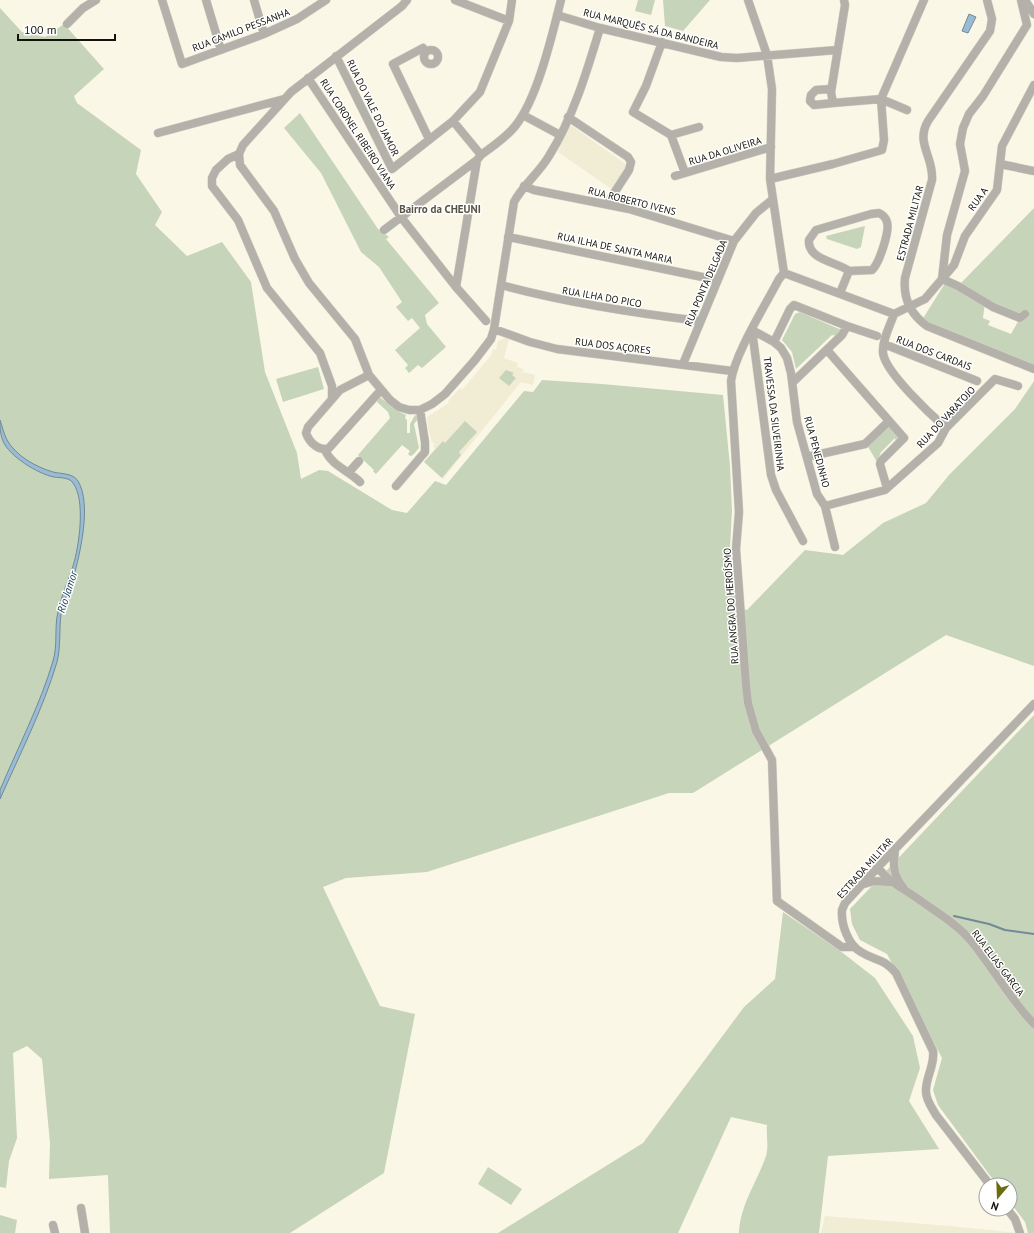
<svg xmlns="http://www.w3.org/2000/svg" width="1034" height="1233" font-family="'PT Sans',sans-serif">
  <rect width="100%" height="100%" fill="#fbf7e7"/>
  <!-- built -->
  <path fill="#f1ecd4" d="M572 126 627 165V167L613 190 558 152 567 129Z
    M505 338 509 339 504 358 518 363 517 367 524 369 523 372 535 375 533 385 521 382 443 479 424 462 435 449 433 446 435 444 432 442 428 428 427 417 449 403 448 401 460 388 462 390 492 354 493 349 496 350 498 341Z
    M825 1216 950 1226 1018 1233H821Z"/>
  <!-- green -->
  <path fill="#c6d4ba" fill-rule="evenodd" d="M638 0H655L651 15 635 11Z
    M663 0H710L683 31 665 26Z
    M0 8 22 32 45 37 64 24 104 69 74 96 77 103 141 150 136 174 162 212 155 225 187 256 222 242 251 282 265 372 297 453 301 479 319 470 328 471 392 510 407 513 435 481 446 485 524 391 533 392 542 380 602 384 723 395 730 466 732 510 730 549 737 607 747 610 805 550 843 555 883 523 926 503 949 475 1015 409 1034 381V666L946 635 693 793H669L427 872 346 878 323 887 380 1006 415 1014 384 1173 290 1233H110L108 1175 49 1179 50 1143 42 1059 27 1046 13 1053 17 1138 9 1161 6 1188 0 1187Z
    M300 113 378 229 389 237 386 239 439 303 425 315 427 324 446 347 422 368 418 365 409 373 405 368 408 365 395 350 420 328 412 318 408 321 396 307 402 302 379 267 361 252 321 173 284 128Z
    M1034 208V365L922 320 947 280 958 286 962 282ZM985 302 999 309 1025 314 1020 318 1011 334 988 325 990 321 983 318Z
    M865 226 861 247 857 249 827 239 826 236Z
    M800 312 839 329 841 328 842 331 837 336 832 335 796 369 792 352 782 340 795 314Z
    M318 367 324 389 283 402 276 379Z
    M506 370 514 373 512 375 516 378 509 386 499 378Z
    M379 398H381L396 410 406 415 405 418 407 420V433H410V424L415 415 417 416 418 419 414 424 419 448 413 455 410 456 408 454 410 451 402 445 376 474 373 471 374 470 358 455 390 418 388 412 377 402Z
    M465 421 477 432 459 452 461 455 442 478 424 462 443 441 445 443Z
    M889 426 899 437 896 442 895 438 881 452 877 462 867 445Z
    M1034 715V1233H1028L1025 1222 1010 1202V1185H997L938 1105 933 1090 942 1058 887 954 860 940 852 924 850 909Z
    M783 912 839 950 875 978 913 1036 920 1068 909 1101 939 1149 828 1156 819 1233H739C740 1205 757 1182 766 1156 769 1146 766 1136 767 1125L731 1117 678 1233H498L643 1143 744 1007 775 979Z
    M488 1167 522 1189 511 1205 478 1184Z
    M0 1215 17 1220 15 1233H0Z"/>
  <!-- water -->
  <path fill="#99bcd4" stroke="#718998" d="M969 14 976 17 968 33 962 31Z
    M0 420C2 426 4 434 7 440 16 456 36 467 53 472 61 474 73 473 78 481 92 504 80 554 73 579 69 590 63 602 61 614 59 629 61 646 57 662 43 709 20 754 0 799V790C18 747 40 705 53 661 58 645 54 628 58 612 61 597 68 581 73 566 79 547 86 500 73 483 69 477 60 478 54 477 38 474 9 456 3 441 0 434 0 427 0 420Z"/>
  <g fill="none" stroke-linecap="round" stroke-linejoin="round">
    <!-- stream -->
    <path stroke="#718998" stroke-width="2" d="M954 916 989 924 1005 930 1034 934"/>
    <!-- minor casing -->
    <g stroke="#d6d2c4" stroke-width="9">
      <path id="minor" d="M162 0 182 64 264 34 297 19 326 0
        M206 0 221 50
        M254 0 264 34
        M407 0 402 6 291 92 243 145 239 154 240 165 274 211 295 259 309 283 355 339 369 375 390 400 399 407 409 410H420L432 404 445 394 475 360 491 339 494 329 514 202C523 185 539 173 549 156 573 118 587 71 600 28
        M455 0 509 21
        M748 0 767 55 772 89 770 179 784 273 779 279C765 306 735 353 731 381L739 512 736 549 746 685 748 703 756 731 772 760 777 901 842 947H854
        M844 0 845 5 831 92 833 103 881 99 907 110
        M987 0 992 19 990 31 928 121C915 143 934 157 932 180L905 278C903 298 910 314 927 326L1034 369
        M1021 0 1027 25 983 96 969 114 963 128 960 144 965 171 947 235 942 279 958 286 993 307 1020 318 1025 314
        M1025 0 1034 14
        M557 15 600 28 721 57 737 58 837 50
        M67 24 83 8 96 0
        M662 42 646 86 633 112 671 135 685 173 771 147
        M424 57a7 7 0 1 1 14 0a7 7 0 1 1-14 0Z
        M426 52 423 48 393 64 429 139
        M336 56 392 169 453 121 480 92 509 21 512 0
        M308 78 401 217 456 287 477 160 481 155 453 121
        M831 89 816 90 811 95 810 101 814 105 833 103
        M523 115 560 135
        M568 117 628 157 631 162 629 170 607 204
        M158 133 284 99
        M671 135 699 127
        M239 154 228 159 216 170 212 178V186L238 220 267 288 320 353 332 386V399
        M481 155C493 146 507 137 516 125 538 97 552 35 561 0
        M1000 164 1034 171
        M675 176 685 173
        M770 179 833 164 882 150 884 140 881 99 924 0
        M524 186 534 190 629 209 734 241
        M879 213C883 215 886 218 887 222 890 231 879 264 872 270L849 271C838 262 807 260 809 240L816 230 871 214Z
        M384 230 477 160
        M508 237 717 280
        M784 273 894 314 925 299 954 265 965 236 997 190 1002 146 1034 85
        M501 285C567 303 633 313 700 321
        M456 287 486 321
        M840 293 849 271
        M894 314C890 326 882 340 883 353 885 372 931 415 946 428
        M847 326 877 336
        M494 329 530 342 557 349 732 371
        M752 330 774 342 781 348 787 358 791 373 797 422 817 494 825 506 835 547
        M752 330 771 475 776 490 803 541
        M774 342 790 309 794 305 847 326 842 335 793 382
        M884 344 977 381
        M827 350 904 438 881 461 880 464 887 488
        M683 364 734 241 756 213 773 199
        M369 375 340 390 308 427 306 433C309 442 319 452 329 448L381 390
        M325 450C332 466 348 470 360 482
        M807 457 865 444 888 422
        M349 472 359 461
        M396 486 425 452V442L420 410
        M825 506 885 490 938 443 946 428 995 379 1018 386
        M895 850C893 865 893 875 903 887
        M878 867C887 882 907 890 921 901 938 913 958 925 971 941 993 968 1010 999 1034 1024
        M864 884 874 881 890 882
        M990 1185 936 1115C932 1108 926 1100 926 1092 925 1078 935 1066 933 1051L896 973C884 958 875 961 861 952 848 945 841 924 842 910L845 903 878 867 1034 704
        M81 1208 85 1233
        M1007 1209 1015 1219 1020 1233
        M53 1225 55 1233"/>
    </g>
    <!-- minor -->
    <use href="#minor" stroke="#b4b1aa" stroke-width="8"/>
  </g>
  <g text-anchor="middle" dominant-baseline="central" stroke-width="3" stroke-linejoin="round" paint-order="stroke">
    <!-- street labels -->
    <g font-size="10" fill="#13120c" stroke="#fff">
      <text transform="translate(651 29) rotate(14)">RUA MARQUÊS SÁ DA BANDEIRA</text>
      <text transform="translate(241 30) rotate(-21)">RUA CAMILO PESSANHA</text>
      <text transform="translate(373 108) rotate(64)">RUA DO VALE DO JAMOR</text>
      <text transform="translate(358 134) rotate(57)">RUA CORONEL RIBEIRO VIANA</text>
      <text transform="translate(725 151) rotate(-17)">RUA DA OLIVEIRA</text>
      <text transform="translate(978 199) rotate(-54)">RUA A</text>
      <text transform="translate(632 201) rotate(14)">RUA ROBERTO IVENS</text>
      <text transform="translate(910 223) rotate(-75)">ESTRADA MILITAR</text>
      <text transform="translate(615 248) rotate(12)">RUA ILHA DE SANTA MARIA</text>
      <text transform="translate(706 283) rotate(-67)">RUA PONTA DELGADA</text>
      <text transform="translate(602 297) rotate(10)">RUA ILHA DO PICO</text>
      <text transform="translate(613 346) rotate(7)">RUA DOS AÇORES</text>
      <text transform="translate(934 353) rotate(21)">RUA DOS CARDAIS</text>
      <text transform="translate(774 414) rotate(83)">TRAVESSA DA SILVEIRINHA</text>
      <text transform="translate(946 417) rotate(-47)">RUA DO VARATOJO</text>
      <text transform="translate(817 452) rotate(75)">RUA PENEDINHO</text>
      <text transform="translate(731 606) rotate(-94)">RUA ANGRA DO HEROÍSMO</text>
      <text transform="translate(865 868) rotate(-48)">ESTRADA MILITAR</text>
      <text transform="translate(998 963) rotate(53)">RUA ELIAS GARCIA</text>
    </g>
    <!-- neighbourhood labels -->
    <g font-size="11" font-weight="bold" fill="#575446" stroke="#fff">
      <text x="440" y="209">Bairro da CHEUNI</text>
    </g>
    <!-- water labels -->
    <g font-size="11" font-style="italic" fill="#14415a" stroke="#fff">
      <text transform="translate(67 592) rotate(-72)">Rio Jamor</text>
    </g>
  </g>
  <!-- north arrow -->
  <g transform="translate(998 1197) rotate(199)"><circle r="19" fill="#ffffff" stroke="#a1a09e"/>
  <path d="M0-3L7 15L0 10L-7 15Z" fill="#6a6c0e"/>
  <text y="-6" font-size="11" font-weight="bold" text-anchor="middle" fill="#13120c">N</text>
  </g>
  <!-- scale -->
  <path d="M18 34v6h97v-6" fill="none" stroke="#13120c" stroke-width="2"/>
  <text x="24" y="34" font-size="12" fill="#13120c" stroke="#ffffff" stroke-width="3" paint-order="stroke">100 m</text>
</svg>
